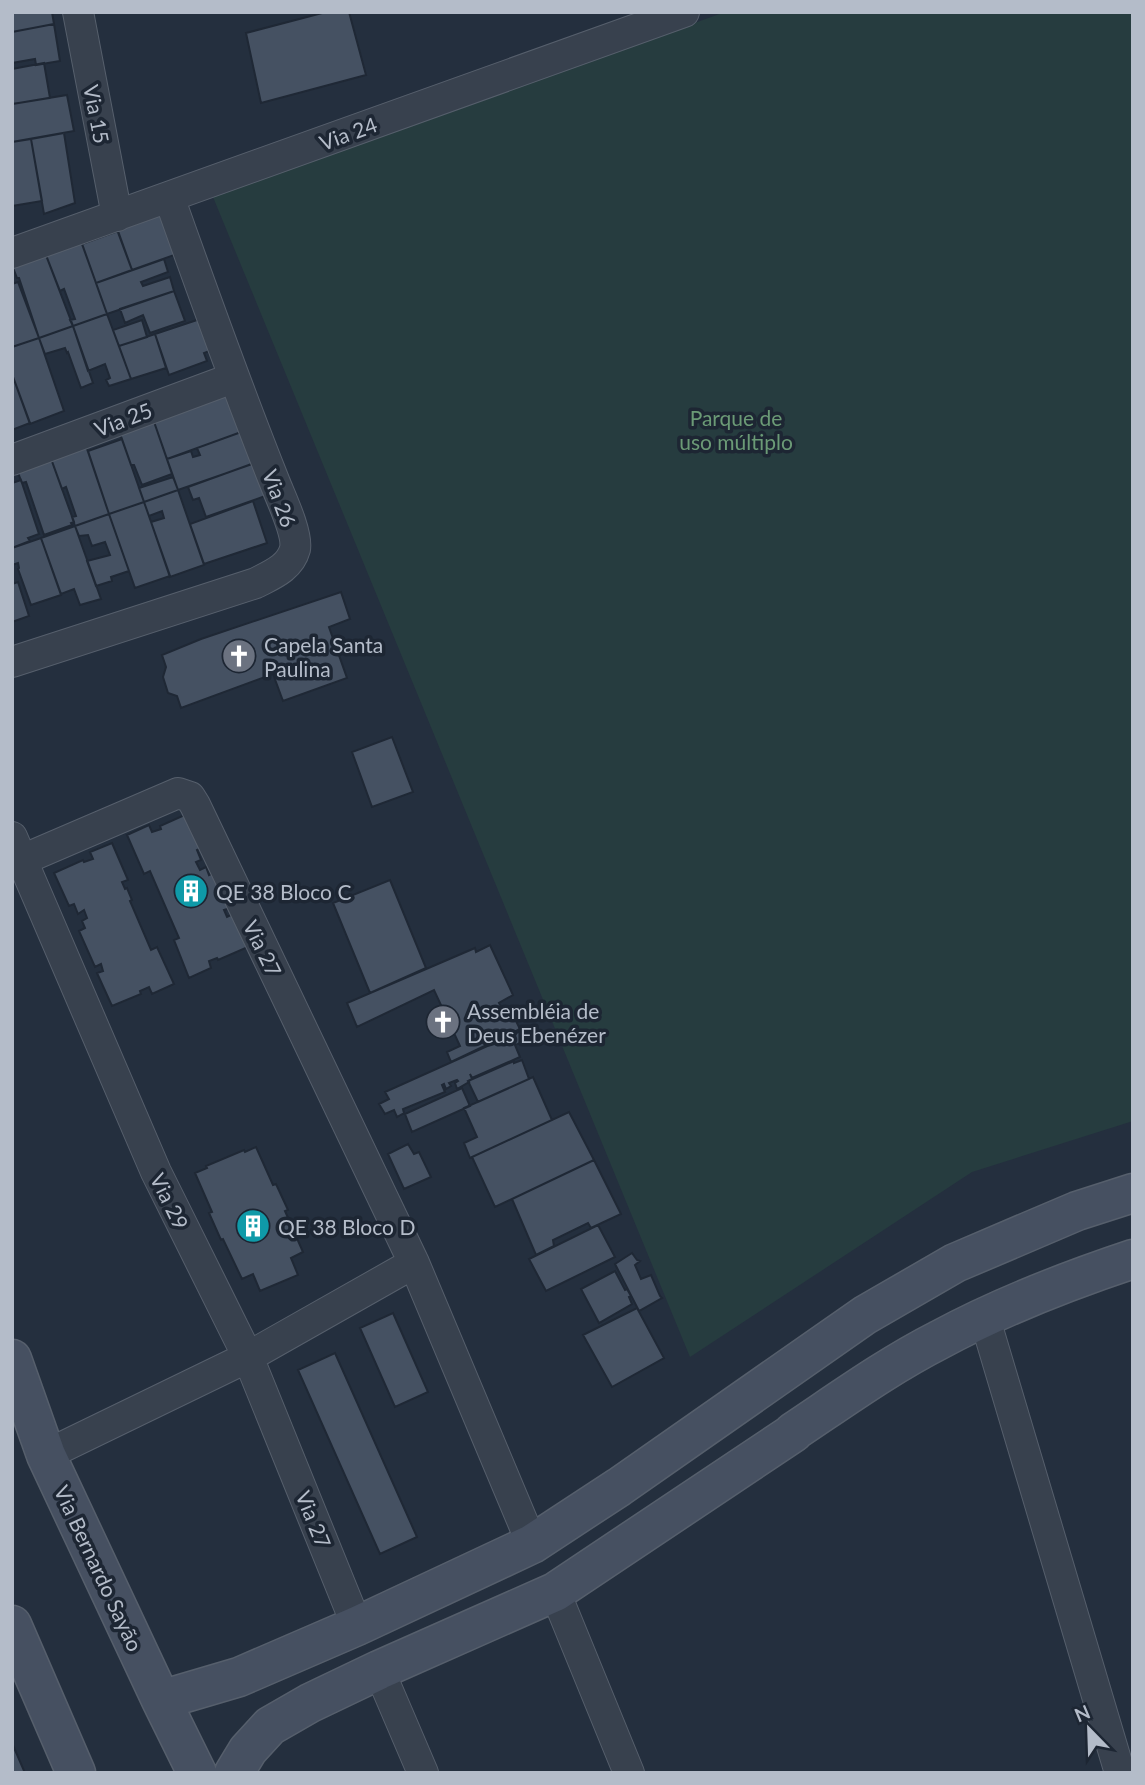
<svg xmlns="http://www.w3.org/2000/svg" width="1145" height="1785" font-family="Lato,sans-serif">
  <rect width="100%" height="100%" fill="#242f3e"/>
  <!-- green -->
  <path fill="#263c3f" d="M725 12H1133V1121L972 1172 690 1357 213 197Z"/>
  <!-- building -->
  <path fill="#455162" stroke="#1f2835" stroke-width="2" d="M12 12H52L54 24 12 32Z
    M326 12H349L366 75 261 103 246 33Z
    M54 24 60 61 36 65 35 59 12 63V32Z
    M44 63 50 98 12 104V69Z
    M67 95 74 131 12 142V104Z
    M64 133 75 203 44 214 31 139Z
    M31 139 42 201 12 206V142Z
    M163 214 177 254 132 270 116 227Z
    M118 231 132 270 96 283 82 244Z
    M80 238 107 314 73 326 70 320 75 319 64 289 60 291 44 250Z
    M44 250 73 326 39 338 19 278H17L12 265Z
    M164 259 168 272 141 282 143 286 170 277 174 291 107 314 96 283Z
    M18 282 39 338 12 347V284Z
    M174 291 185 321 150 333 143 315 125 323 120 309Z
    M107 314 131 379 109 386 106 380 110 378 105 364 88 371 73 326Z
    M206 317 217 348 204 353 207 361 169 375 155 334Z
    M142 320 147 337 119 346 113 330Z
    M73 326 93 383 81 388 68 352 67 353 65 348 45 354 39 338Z
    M155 334 166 368 131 379 119 346Z
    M39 338 64 411 30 424 12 374V347Z
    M12 374 30 423 12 430Z
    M217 393 234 399 244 431 167 459 152 416Z
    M152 416 172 474 142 485 134 465H131L118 428Z
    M244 431 258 462 178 490 167 459 191 451 193 457 200 455 197 448Z
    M122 439 144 502 109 514 88 451Z
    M84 440 109 514 75 526 72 517 76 516 66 487 62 489 49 453Z
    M49 453 74 522 71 523 72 525 44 535 26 482 22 483 15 465Z
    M257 462 268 495 206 517 199 498 193 500 188 487Z
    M173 477 178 490 144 502 139 488Z
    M21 480 39 534 28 538 30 541 12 548V483Z
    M178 490 204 565 170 577 151 522 164 518 162 511 149 516 144 502Z
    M253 501 267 543 204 564 190 524Z
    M144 502 170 576 135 588 109 514Z
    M109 514 129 571 111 577 112 581 96 586 87 561 110 555 105 542 92 546 88 535 79 536 75 526Z
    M75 526 101 599 80 605 74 589 61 594 41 538Z
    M41 538 61 595 31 605 18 569 19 568 18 563 12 565V548Z
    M18 582 29 616 12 622V584Z
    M341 592 350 619 329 627 347 678 283 701 273 674 181 708 177 696 168 693 163 677 166 667 162 655 201 639Z
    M392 737 413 792 372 807 352 752Z
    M189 813 204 847 197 850 201 860 196 862 200 870 206 867 209 875 215 872 231 908 224 910 227 917 233 914 248 947 218 960 217 958 209 961 211 968 189 978 174 940 179 938 150 871 144 874 127 835 149 825 152 832 161 829 160 826Z
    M112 843 128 880 122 882 125 889 127 888 132 900 130 901 151 950 157 947 174 984 152 994 149 987 140 991 141 994 112 1006 97 973 103 971 101 964 95 967 79 931 85 928 82 921 87 918 84 910 78 914 74 904 69 906 54 873 83 860 84 862 93 859 90 852Z
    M390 880 426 968 370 993 333 903Z
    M490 945 513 995 499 1003 505 1014 511 1011 520 1029 451 1062 447 1052 460 1046 434 990 357 1027 347 1003 475 948 476 952Z
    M523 1030 528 1040 515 1045 520 1057 472 1078 470 1074 472 1079 468 1081 469 1082 457 1089 455 1083 458 1081 457 1080 449 1083 451 1086 446 1089 444 1084 442 1085 445 1092 403 1109 404 1113 397 1117 394 1110 385 1114 379 1104 389 1099 385 1092Z
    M522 1060 529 1079 478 1102 468 1081 514 1061V1063Z
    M533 1077 552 1120 470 1158 464 1143 477 1137 464 1108Z
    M462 1088 470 1106 412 1132 405 1114Z
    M569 1112 594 1160 495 1207 472 1157Z
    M408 1144 414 1154 419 1152 431 1177 404 1189 388 1154Z
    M256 1147 273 1185 276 1184 288 1210 285 1211 303 1252 291 1258 298 1275 260 1291 253 1274 242 1279 223 1239 221 1240 209 1213 212 1212 195 1173 207 1168 206 1166 244 1150 245 1152Z
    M594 1160 621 1214 591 1228 588 1223 553 1240 554 1246 536 1255 512 1199Z
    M598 1225 615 1257 546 1291 529 1259Z
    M632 1253 637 1260 640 1261 635 1265 641 1279 651 1275 660 1296 662 1298 639 1311 615 1264Z
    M615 1271 625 1290 627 1289 631 1296 629 1297 632 1304 599 1323 581 1289Z
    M637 1308 664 1358 612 1387 583 1335Z
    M393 1313 428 1392 395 1407 360 1328Z
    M335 1353 417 1537 380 1554 298 1370Z
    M12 1743 25 1773H12Z"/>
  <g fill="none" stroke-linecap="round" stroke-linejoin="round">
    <!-- street casing -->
    <g stroke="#565f6c" stroke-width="32">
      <path id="street" d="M78 12 117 216
        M12 253 684 12
        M12 460 233 378
        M12 662 256 583C271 575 290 568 295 549 298 534 281 498 275 483 237 388 203 293 169 197
        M12 837 156 1172 248 1357 357 1626
        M22 860 178 793 190 797 195 805 414 1263 532 1544
        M984 1316 1120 1773
        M46 1455 248 1357 414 1263
        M555 1592 629 1773
        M379 1670 423 1773"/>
    </g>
    <!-- secondary casing -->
    <g stroke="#565f6c" stroke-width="41">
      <path id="secondary" d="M12 1359 46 1455 161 1700 197 1773
        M12 1625 76 1773
        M161 1700 239 1677 357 1626 532 1544 619 1487 865 1315 955 1263 1077 1211 1133 1193
        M234 1773 248 1750 270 1726 310 1703 379 1670 555 1592 793 1433V1432C841 1400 888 1366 939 1340 1000 1307 1067 1281 1133 1259"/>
    </g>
    <!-- street -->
    <use href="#street" stroke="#38414e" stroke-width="30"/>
    <!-- secondary -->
    <use href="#secondary" stroke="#465061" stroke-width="38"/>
  </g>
  <!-- icons -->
  <defs>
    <g id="church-disc" transform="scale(1.75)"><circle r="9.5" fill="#6b7280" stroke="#1d2633"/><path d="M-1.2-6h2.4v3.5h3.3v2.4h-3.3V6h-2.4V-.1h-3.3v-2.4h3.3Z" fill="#fff"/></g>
    <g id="building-disc" transform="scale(1.75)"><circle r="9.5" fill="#0f9aa8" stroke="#1d2633"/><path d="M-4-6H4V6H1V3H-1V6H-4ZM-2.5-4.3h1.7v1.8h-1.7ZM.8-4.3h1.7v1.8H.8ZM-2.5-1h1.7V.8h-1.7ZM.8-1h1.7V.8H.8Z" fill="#fff"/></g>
  </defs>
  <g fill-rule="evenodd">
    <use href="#church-disc" x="239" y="656"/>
    <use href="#building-disc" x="191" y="891"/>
    <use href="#church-disc" x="443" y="1022"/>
    <use href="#building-disc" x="253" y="1226"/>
  </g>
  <g text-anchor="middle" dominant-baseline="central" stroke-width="7" stroke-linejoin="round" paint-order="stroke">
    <!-- street labels -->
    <g font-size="21" fill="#b4bcc9" stroke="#1d2633">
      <text transform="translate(97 114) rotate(79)">Via 15</text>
      <text transform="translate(348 133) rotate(-20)">Via 24</text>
      <text transform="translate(123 419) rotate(-21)">Via 25</text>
      <text transform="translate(280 498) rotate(70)">Via 26</text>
      <text transform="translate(263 948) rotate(64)">Via 27</text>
      <text transform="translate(170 1201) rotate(64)">Via 29</text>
      <text transform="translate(314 1519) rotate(68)">Via 27</text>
      <text transform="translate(99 1568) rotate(65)">Via Bernardo Sayão</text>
    </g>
    <!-- park labels -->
    <g font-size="21" fill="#6b9a76" stroke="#1d2633">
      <text x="736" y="417">Parque de<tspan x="736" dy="24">uso múltiplo</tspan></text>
    </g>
    <!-- poi labels -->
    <g font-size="21" fill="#b4bcc9" stroke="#1d2633" text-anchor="start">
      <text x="264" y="644">Capela Santa<tspan x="264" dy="24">Paulina</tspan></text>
      <text x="216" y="891">QE 38 Bloco C</text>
      <text x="467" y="1010">Assembléia de<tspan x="467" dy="24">Deus Ebenézer</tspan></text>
      <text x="278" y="1226">QE 38 Bloco D</text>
    </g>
  </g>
  <!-- border -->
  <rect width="1145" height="1785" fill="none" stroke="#b4bcc9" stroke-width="28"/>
  <!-- north arrow -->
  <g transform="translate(1089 1729) rotate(337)" stroke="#1d2633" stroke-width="5" paint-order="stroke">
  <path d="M0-5L12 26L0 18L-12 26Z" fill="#b4bcc9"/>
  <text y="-10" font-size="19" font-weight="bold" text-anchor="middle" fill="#b4bcc9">N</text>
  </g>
</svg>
